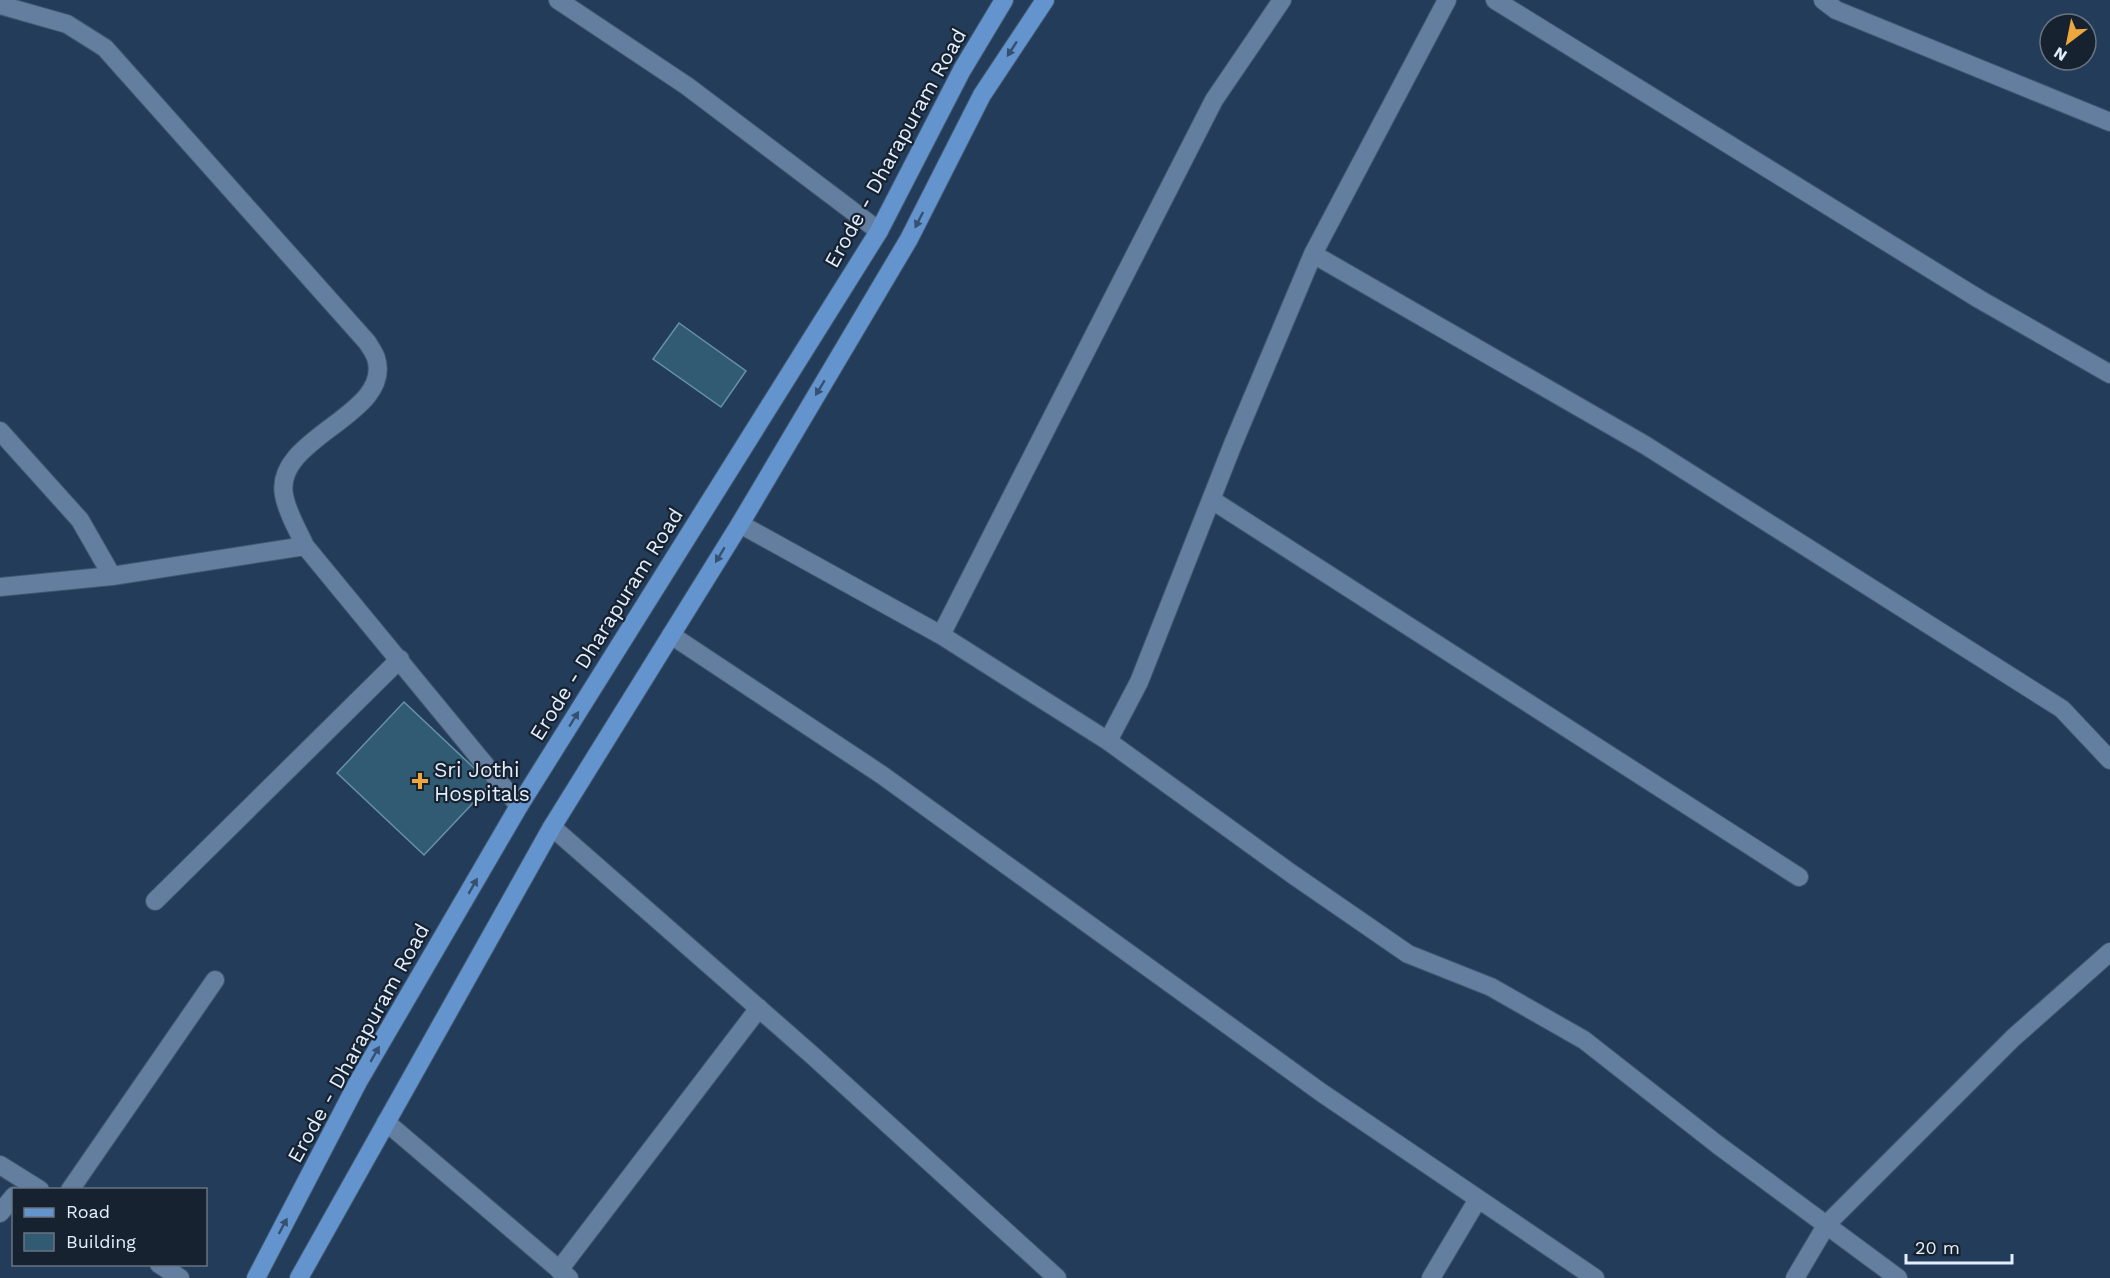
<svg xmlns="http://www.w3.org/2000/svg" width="2110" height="1278" font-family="'Work Sans',sans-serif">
  <rect width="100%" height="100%" fill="#233c59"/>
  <!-- building -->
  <path fill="#315b72" stroke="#6692aa" stroke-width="1.5" d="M679 323 746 371 721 407 653 359Z
    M404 702 491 784 424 855 337 773Z"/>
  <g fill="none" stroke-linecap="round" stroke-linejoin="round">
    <!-- street casing -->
    <g stroke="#41576f" stroke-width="20">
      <path id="street" d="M558 0 687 86 879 231
        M1495 0 1979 299 2110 374
        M1823 0 1836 10 2110 122
        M0 5 67 24 105 48 367 342C370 347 374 352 376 358 394 415 273 437 284 495 287 513 298 530 305 546
        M1313 254 1645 445 2062 709 2110 760
        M0 431 80 520 112 576
        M1212 500 1799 877
        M740 524 941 635 1108 741 1292 874 1408 954 1491 987 1584 1040 1718 1145 1898 1278
        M0 587 112 576 305 546 519 806
        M671 635 882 775 1322 1093 1595 1278
        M941 635 1214 100 1282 0
        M1108 741 1139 682 1233 444 1313 254 1447 0
        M552 827 812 1055 1057 1278
        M155 901 400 659
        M386 1122 569 1278
        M0 1165 40 1190
        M70 1190 215 980
        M0 1213 14 1196
        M159 1264 180 1278
        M559 1270 759 1008
        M1431 1278 1478 1199
        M1795 1278 1827 1224 2013 1038 2110 952"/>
    </g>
    <!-- primary casing -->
    <g stroke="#41576f" stroke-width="20">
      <path id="primary" d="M256 1278 358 1082 519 806 879 231 962 70 1004 0
        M299 1278 552 827 740 524 909 239 982 95 1045 0"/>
    </g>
    <!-- street -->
    <use href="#street" stroke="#637e9f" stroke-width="18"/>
    <!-- primary -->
    <use href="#primary" stroke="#6494cd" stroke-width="18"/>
  </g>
  <!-- one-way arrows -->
  <defs><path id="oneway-solid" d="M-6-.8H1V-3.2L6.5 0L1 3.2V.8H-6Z" transform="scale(1.5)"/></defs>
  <g fill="#36506f">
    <use href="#oneway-solid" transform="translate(1012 49) rotate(123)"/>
    <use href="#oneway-solid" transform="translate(919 220) rotate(117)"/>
    <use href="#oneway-solid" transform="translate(820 388) rotate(121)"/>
    <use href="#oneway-solid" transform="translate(720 555) rotate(121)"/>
    <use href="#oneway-solid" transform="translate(574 719) rotate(-58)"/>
    <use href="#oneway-solid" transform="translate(473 886) rotate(-60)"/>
    <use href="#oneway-solid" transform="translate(375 1054) rotate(-60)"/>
    <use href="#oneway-solid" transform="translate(283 1226) rotate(-62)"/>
  </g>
  <!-- markers -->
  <path fill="#eea73d" stroke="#172230" stroke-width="2" d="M417 772h6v6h6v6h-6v6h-6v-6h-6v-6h6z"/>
  <g text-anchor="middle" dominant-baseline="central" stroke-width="4.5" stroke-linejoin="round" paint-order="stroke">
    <!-- street labels -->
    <g font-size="21" fill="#e2eefd" stroke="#172230">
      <text transform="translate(895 148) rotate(-61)">Erode - Dharapuram Road</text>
      <text transform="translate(606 624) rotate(-58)">Erode - Dharapuram Road</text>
      <text transform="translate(358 1043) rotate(-61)">Erode - Dharapuram Road</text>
    </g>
    <!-- poi labels -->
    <g font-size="21" fill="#e2eefd" stroke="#172230" text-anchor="start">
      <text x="434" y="769">Sri Jothi<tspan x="434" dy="24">Hospitals</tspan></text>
    </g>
  </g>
  <!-- legend -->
  <rect x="12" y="1188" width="195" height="78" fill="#172230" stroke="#687482" stroke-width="1.5"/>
  <rect x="24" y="1208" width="30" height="9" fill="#6494cd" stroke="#687482" stroke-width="1.5"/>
  <text x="66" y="1218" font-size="18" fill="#e2eefd">Road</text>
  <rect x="24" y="1233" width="30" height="18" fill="#315b72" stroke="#687482" stroke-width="1.5"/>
  <text x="66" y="1248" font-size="18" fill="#e2eefd">Building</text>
  <!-- north arrow -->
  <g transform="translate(2068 42) rotate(212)"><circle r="28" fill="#172230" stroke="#687482" stroke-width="1.5"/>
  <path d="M0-4.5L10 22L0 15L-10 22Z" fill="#eea73d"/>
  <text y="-9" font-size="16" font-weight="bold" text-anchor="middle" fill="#e2eefd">N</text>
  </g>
  <!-- scale -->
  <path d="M1906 1254v9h106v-9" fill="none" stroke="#e2eefd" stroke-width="3"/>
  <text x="1915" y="1254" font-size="18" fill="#e2eefd" stroke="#172230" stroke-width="4.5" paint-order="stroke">20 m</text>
</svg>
